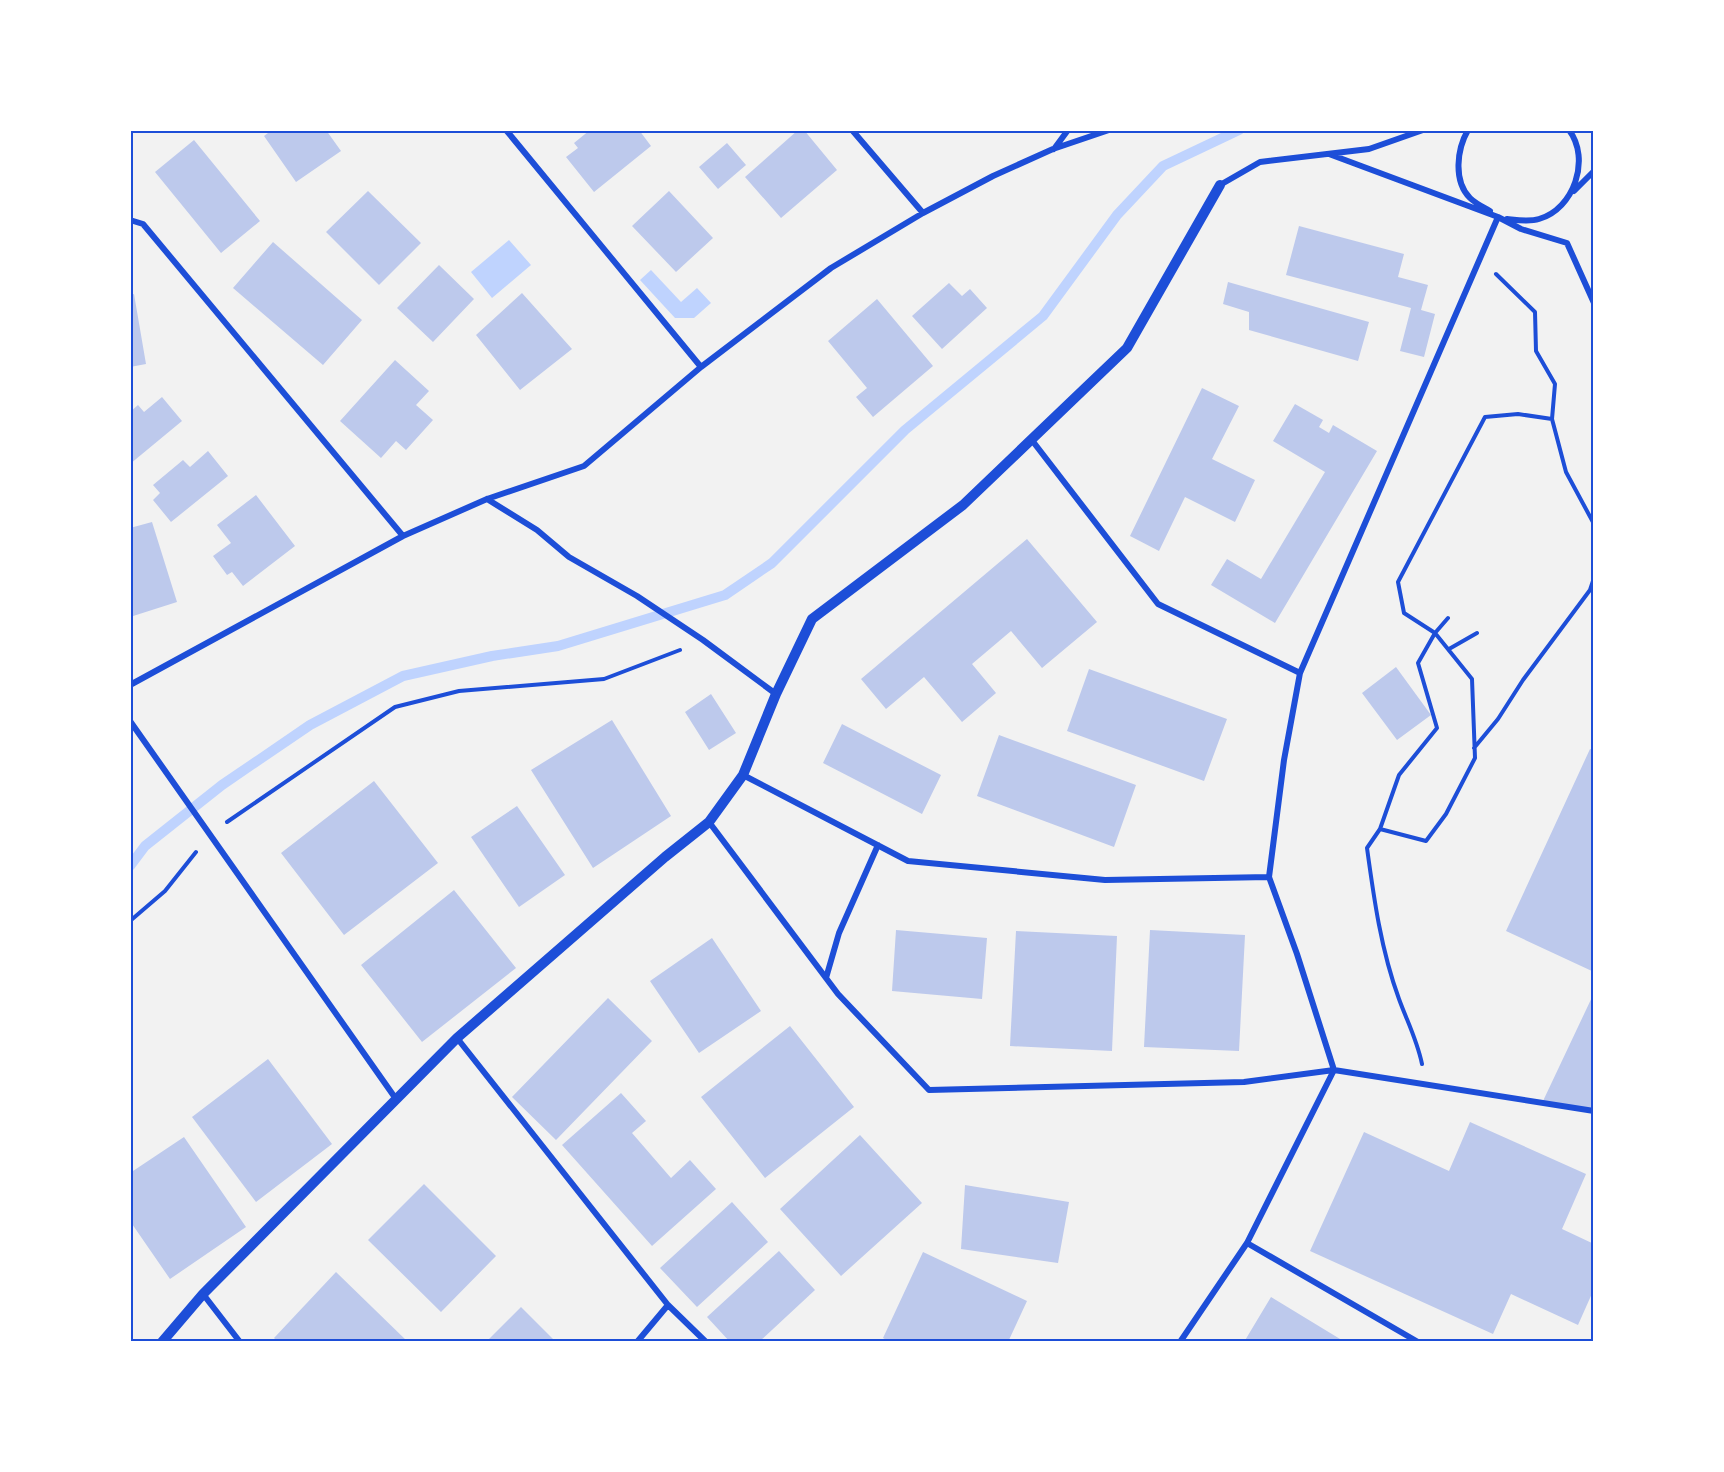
<svg xmlns="http://www.w3.org/2000/svg" width="1724" height="1472" font-family="Lato,sans-serif">
  <rect width="100%" height="100%" fill="#f2f2f2"/>
  <!-- water -->
  <path fill="#bfd3fe" d="M509 240 531 265 492 298 471 272Z
    M651 270 681 302 697 288 711 303 694 318H675L640 280Z"/>
  <g fill="none" stroke-linecap="round" stroke-linejoin="round">
    <!-- stream -->
    <path stroke="#bfd3fe" stroke-width="10" d="M130 866 145 846 222 785 310 725 403 676 492 656 558 646 725 595 772 563 905 430 1043 316 1117 215 1163 166 1239 130"/>
  </g>
  <!-- building -->
  <path fill="#bdc9ec" d="M272 130H326L341 151 296 182 264 136Z
    M590 130H639L651 146 594 192 566 157 578 148 574 143Z
    M798 130H804L837 170 781 218 745 177Z
    M194 140 260 221 221 253 155 172Z
    M727 143 746 165 718 189 699 167Z
    M368 191 421 243 379 285 326 232Z
    M669 191 713 238 676 272 632 226Z
    M1299 226 1404 254 1398 277 1428 285 1421 310 1435 314 1424 357 1400 351 1411 308 1286 275Z
    M273 242 362 320 323 365 233 288Z
    M439 265 474 299 433 342 397 308Z
    M1228 282 1369 322 1358 361 1249 330V312L1223 304Z
    M949 283 962 296 970 289 987 308 942 349 912 316Z
    M522 293 572 349 520 390 476 335Z
    M134 294 146 364 130 367V295Z
    M877 299 933 366 873 417 856 397 867 388 828 341Z
    M395 360 429 391 416 405 433 420 406 450 396 441 381 458 340 421Z
    M1202 388 1239 406 1212 459 1255 480 1235 522 1185 497 1159 551 1130 536Z
    M162 397 182 421 130 464V412L138 405 144 412Z
    M1295 404 1323 420 1319 427 1329 433 1333 425 1377 451 1275 623 1211 585 1227 559 1261 579 1325 472 1273 441Z
    M208 451 228 476 171 522 153 500 160 493 153 485 183 460 190 467Z
    M256 495 295 546 243 586 232 572 227 575 213 556 231 543 217 525Z
    M152 522 177 602 130 617V528Z
    M1027 539 1097 622 1042 668 1011 631 972 664 996 693 962 722 924 677 886 709 861 679Z
    M1396 667 1431 715 1397 740 1362 693Z
    M1089 669 1227 719 1204 781 1067 731Z
    M711 694 736 733 709 750 685 712Z
    M612 720 671 816 593 868 531 770Z
    M842 724 941 775 922 814 823 763Z
    M999 735 1136 785 1114 847 977 796Z
    M1590 749 1594 750V972L1506 931Z
    M374 781 438 863 344 935 281 853Z
    M517 806 565 875 519 907 471 837Z
    M454 890 516 968 422 1042 361 965Z
    M896 930 987 938 982 999 892 991Z
    M1150 930 1245 935 1239 1051 1144 1047Z
    M1016 931 1117 936 1112 1051 1010 1046Z
    M712 938 761 1011 699 1053 650 981Z
    M1594 993V1110L1543 1101Z
    M608 998 652 1041 556 1140 512 1097Z
    M790 1026 854 1107 765 1178 701 1097Z
    M268 1059 332 1144 256 1202 192 1117Z
    M621 1093 646 1121 632 1133 671 1178 690 1160 716 1189 652 1246 562 1145Z
    M1470 1122 1586 1174 1562 1229 1594 1244V1289L1578 1325 1511 1294 1493 1334 1310 1251 1364 1132 1449 1171Z
    M860 1135 922 1203 841 1276 780 1209Z
    M184 1137 246 1227 170 1279 130 1221V1173Z
    M424 1184 496 1256 441 1312 368 1240Z
    M965 1185 1069 1202 1058 1263 961 1249Z
    M732 1202 768 1242 697 1307 660 1268Z
    M779 1251 815 1290 759 1342H730L707 1317Z
    M923 1252 1027 1301 1008 1342H890L883 1338Z
    M336 1272 408 1342H278L274 1338Z
    M1271 1297 1345 1342H1244Z
    M521 1307 556 1342H486Z"/>
  <g fill="none" stroke-linecap="round" stroke-linejoin="round">
    <!-- path -->
    <path stroke="#1d4ed8" stroke-width="4" d="M1552 419 1566 472 1594 524
      M1449 649 1477 633
      M1474 748 1498 719 1523 680 1590 590 1594 578
      M227 822 395 707 459 691 604 679 680 650
      M1380 829 1399 775 1437 728 1418 663 1435 633 1448 618
      M130 921 165 891 196 852
      M1422 1064C1417 1040 1407 1021 1399 999 1381 950 1374 899 1367 848L1380 829 1426 841 1446 814 1475 758 1472 679 1435 633 1404 613 1398 582 1485 417 1518 414 1552 419 1555 384 1536 351 1535 312 1496 274"/>
    <!-- minor -->
    <path stroke="#1d4ed8" stroke-width="6" d="M506 130 701 367
      M852 130 923 213
      M1468 130C1457 149 1453 181 1470 198 1475 203 1483 207 1490 211
      M1054 149 1068 130
      M1329 154 1498 217 1521 229 1567 243 1594 303
      M1220 185 1260 162 1369 149 1423 130
      M1574 191 1594 171
      M1507 219C1517 220 1529 222 1539 219 1574 209 1591 159 1569 130
      M130 220 143 224 403 536
      M1031 439 1158 604 1300 673
      M487 499 537 530 569 557 637 596 703 640 776 694
      M130 685 403 536 487 499 584 466 701 367 831 268 923 213 993 176 1053 149 1109 130
      M130 721 396 1099
      M743 775 908 861 1105 880 1269 877
      M709 822 838 994 929 1090 1244 1082 1334 1070 1594 1111
      M826 978 839 933 878 845
      M457 1038 668 1305 706 1342
      M1247 1243 1418 1342
      M203 1294 240 1342
      M637 1342 668 1305
      M1180 1342 1247 1243 1334 1070 1297 954 1269 877 1284 760 1300 673 1498 217"/>
    <!-- tertiary -->
    <path stroke="#1d4ed8" stroke-width="10" d="M162 1342 203 1294 457 1038 665 857 709 822 743 775 776 694 812 619 963 505 1127 348 1220 185"/>
  </g>
  <!-- border -->
  <rect width="1724" height="1472" fill="none" stroke="#ffffff" stroke-width="264"/>
  <rect x="132" y="132" width="1460" height="1208" fill="none" stroke="#1d4ed8" stroke-width="2"/>
</svg>
